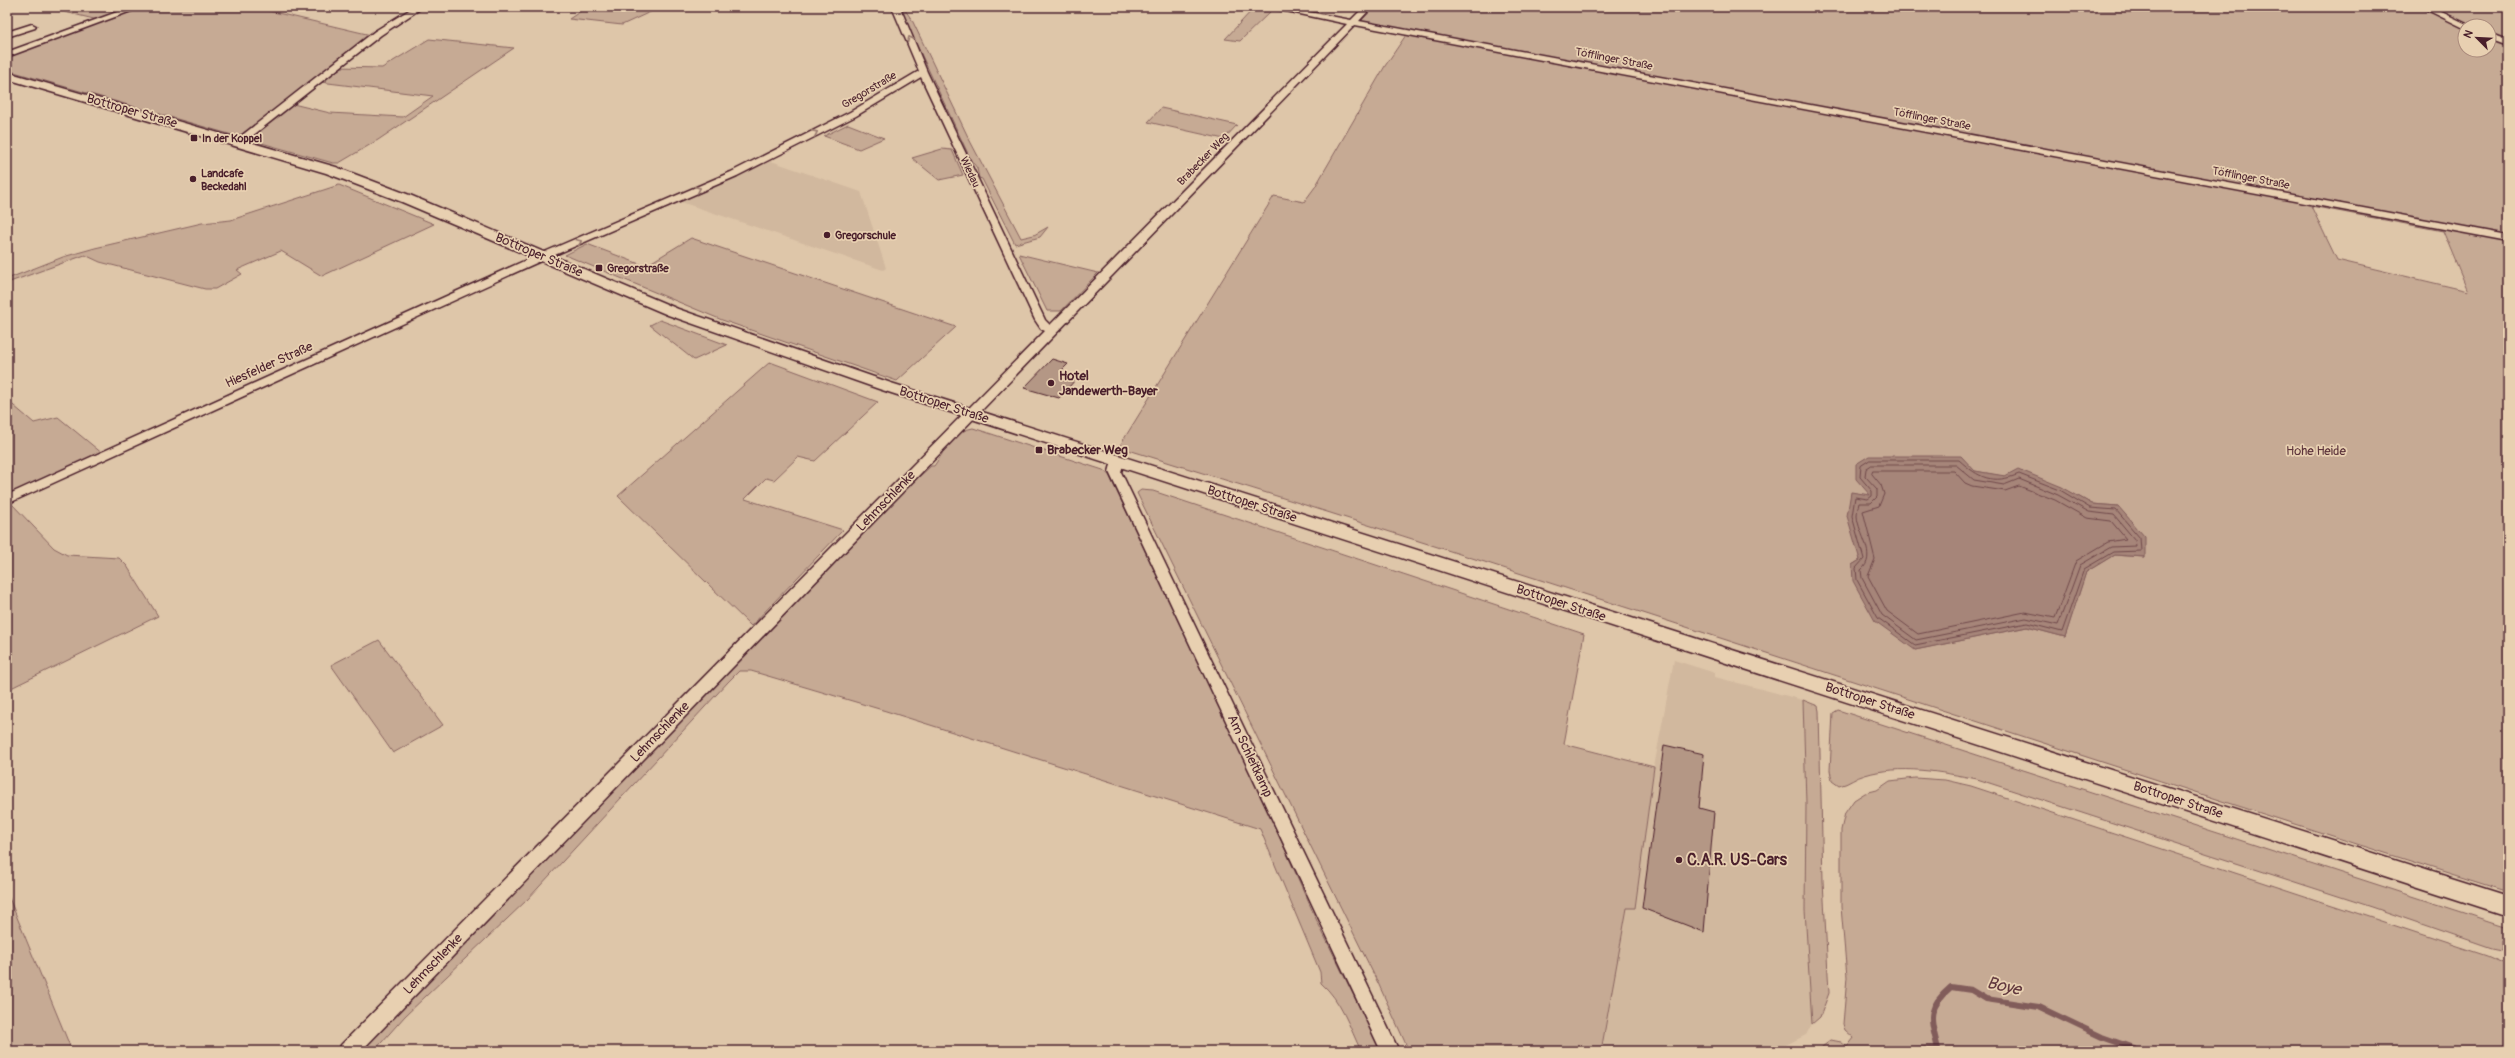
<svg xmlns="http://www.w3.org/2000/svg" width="2515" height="1058" font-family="Pangolin,sans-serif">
  <rect width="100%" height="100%" fill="#dec6a9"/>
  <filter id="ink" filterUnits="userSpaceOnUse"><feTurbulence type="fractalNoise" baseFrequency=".025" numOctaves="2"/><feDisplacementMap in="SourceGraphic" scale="8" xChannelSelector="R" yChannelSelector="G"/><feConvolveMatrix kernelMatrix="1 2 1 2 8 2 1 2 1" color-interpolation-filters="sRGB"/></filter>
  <g filter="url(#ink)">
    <!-- built -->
    <path fill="#d1b89e" d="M771 161 861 192 886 268 883 270 681 202Z
      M1674 660 1715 673V677L1803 700 1806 803 1805 910 1812 1024 1806 1035 1774 1051H1601L1627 908H1635L1654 767Z"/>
    <!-- green -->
    <path fill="#c6aa94" stroke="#886460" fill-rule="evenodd" d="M77 7H116L126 10 98 20 65 12Z
      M143 7H252L371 35 247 133 236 136 7 70V57Z
      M587 7H661L622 25 569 19Z
      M899 7H903L912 20 969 139 1021 238 1034 235 1048 227 1040 237 1015 244 982 179 979 178 977 168 971 160Z
      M1255 7 1308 15 1272 10 1240 41 1225 39Z
      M1375 7H2508V892C2044 746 1584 590 1119 447L1274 196 1304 202 1315 187 1385 66 1406 35 1541 60 1543 57 1361 21ZM2465 26H2489V50H2465ZM2311 206 2443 231 2468 291 2337 260ZM1975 471 2061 487 2092 504 2118 506 2145 557 2114 555 2086 572 2065 637 2027 627 1915 650 1852 565 1860 560 1870 496Z
      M429 39 514 48 378 140 339 163H333L251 140 252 136 293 104 330 113 403 117 433 96 320 82 339 67 382 68Z
      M1161 108 1237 125 1224 139 1148 122Z
      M848 124 884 138 859 149 824 136Z
      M942 149 952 150 963 175 939 180 912 158Z
      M339 185 434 224 322 276 281 251 237 270 242 274 215 289H205L100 262 85 255 7 283V279L63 257 95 248 202 223 231 220Z
      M691 238 956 327 897 381 722 320 565 255 587 244 645 266Z
      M1019 254 1098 273 1061 311H1047Z
      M660 320 727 345 694 360 650 325Z
      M770 362 878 402 815 461 798 457 774 480 766 478 745 499 843 530 751 626 618 496Z
      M7 400 34 423 58 417 103 454 7 496Z
      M973 428 1103 470 1109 475 1262 798 1317 921 1381 1051H1361C1350 1028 1341 1000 1321 983L1320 972 1260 829 886 711 751 671H739L728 682 527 900 405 1016 374 1051H358L899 495 931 466H934L942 454V450C951 441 959 430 973 428Z
      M1141 490 1153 491 1584 634 1564 744 1654 767 1635 908H1627L1601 1051H1409L1379 985 1137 493Z
      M11 503 54 548 67 555 119 558 127 566 158 616 7 690V505Z
      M379 640 443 725 393 753 331 665Z
      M1803 700 1818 706 1819 711 1823 881 1829 993 1820 1017 1812 1024 1805 910 1806 803Z
      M1838 710 2508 927V937L2502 940 2501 950 2491 948 2372 907 1977 779C1941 772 1901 764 1865 775 1856 777 1849 784 1839 786L1832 781 1830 770 1833 713Z
      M1915 778 1945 780 1971 786 2487 956 2503 963 2508 972V1051H1817L1831 1040 1841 1042 1847 1047 1854 1038 1845 1030 1843 1024 1847 977 1841 907V830L1845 813 1854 800 1865 793 1877 790 1890 781Z
      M7 893 72 1051H7Z"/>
    <!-- water -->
    <path fill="#a68579" stroke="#815c5a" d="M1869 456H1961L1975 471 2005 476 2018 469 2062 487 2092 504 2118 506 2145 537V557L2114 555 2086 572 2065 637 2027 627 1915 650 1875 621 1853 581 1852 565 1860 560 1847 516 1851 492 1870 495 1856 479V464Z"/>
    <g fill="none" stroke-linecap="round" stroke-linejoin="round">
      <!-- shore -->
      <path stroke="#6f484a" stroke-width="1" d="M1870 460H1959C1979 478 1993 485 2019 474L2060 490 2090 508 2116 510 2140 538 2141 551 2113 552 2084 569 2062 632 2027 623 1915 645 1878 618 1857 580 1856 568 1864 559 1852 516 1855 497 1868 499 1872 496V491L1860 477 1861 466Z
        M1872 465H1956L1974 480 2004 485 2019 479 2058 495 2089 512 2114 515 2135 540 2136 546 2111 547 2080 565 2058 625 2026 618 1916 640 1882 615 1862 578 1861 570C1878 556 1858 534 1857 516 1857 512 1858 507 1859 503H1871L1877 497V489L1865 476 1866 469Z
        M1873 471H1954L1965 483 1972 486 2005 491 2019 486 2055 500 2087 518 2111 521 2126 539 2108 542 2076 561 2055 618 2025 612 1918 634 1887 611 1868 576 1875 559 1863 511 1879 506 1884 494 1881 485 1872 474Z"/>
      <!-- stream -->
      <path stroke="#815c5a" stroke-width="6" d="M1886 1051 1938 1049C1931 1019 1925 1009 1951 987L1971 990 1986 999 2039 1007 2102 1037 2142 1051"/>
    </g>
    <!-- building -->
    <path fill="#b49785" stroke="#4a1f2b" d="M1052 359 1068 364 1061 371 1066 373 1064 375 1077 378 1059 398 1024 388Z
      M1664 745 1704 754 1699 808 1714 812 1704 932 1642 908Z"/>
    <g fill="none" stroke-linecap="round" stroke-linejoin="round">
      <!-- street casing -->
      <g stroke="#4a1f2b" stroke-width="3">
        <path id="street" d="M131 7H142L7 57V52Z
          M414 7H423L381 35 242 144H236V140L375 31Z
          M892 7H900L927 72 1045 320 1050 325 1347 24 1267 7H1283L1351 20 1364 7H1372L1359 21 2508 235V241L1355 25 361 1051H339L341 1045 1045 331 1041 329 1035 320 921 77 856 116 737 176 534 264 7 504V495L526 260 731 172 850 112 919 71Z
          M2421 7H2431L2471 26 2464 28Z
          M32 24 36 26 35 28 7 37V32Z
          M2489 34 2508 41V46L2489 39Z
          M1118 457 1124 461 1121 472 1399 1051H1381L1109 472 1112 461Z"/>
      </g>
      <!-- secondary casing -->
      <g stroke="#4a1f2b" stroke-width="3">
        <path id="secondary" d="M7 72 336 167 412 196 678 309 891 383 2508 896V916L879 389 668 315 402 202 326 173 7 79Z"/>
      </g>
      <!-- street -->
      <use href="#street" fill="#e8d0b1" fill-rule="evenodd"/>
      <!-- secondary -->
      <use href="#secondary" fill="#e8d0b1" fill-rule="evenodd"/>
    </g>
    <!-- one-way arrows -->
    <defs><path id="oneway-chevron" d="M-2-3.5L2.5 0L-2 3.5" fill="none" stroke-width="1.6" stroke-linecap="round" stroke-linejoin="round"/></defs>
    <g stroke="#99786e">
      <use href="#oneway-chevron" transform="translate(910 39) rotate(-115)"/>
      <use href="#oneway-chevron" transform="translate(815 133) rotate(-26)"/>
      <use href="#oneway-chevron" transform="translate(698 189) rotate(-25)"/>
      <use href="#oneway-chevron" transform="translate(579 242) rotate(-23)"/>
    </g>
  </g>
  <!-- markers -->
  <g fill="#4a1f2b" stroke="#e8d0b1" stroke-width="1.5">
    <rect x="190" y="134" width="8" height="8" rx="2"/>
    <circle cx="193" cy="179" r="4"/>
    <circle cx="827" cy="235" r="4"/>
    <rect x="595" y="264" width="8" height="8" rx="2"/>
    <circle cx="1051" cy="383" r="4"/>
    <rect x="1035" y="446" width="8" height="8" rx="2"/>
    <circle cx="1679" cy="860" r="4"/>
  </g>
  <g text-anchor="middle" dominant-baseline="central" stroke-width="3.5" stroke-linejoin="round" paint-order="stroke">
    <!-- far-street labels -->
    <g font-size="11" fill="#4a1f2b" stroke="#e8d0b1">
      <text transform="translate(1614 59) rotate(11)">Töfflinger Straße</text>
      <text transform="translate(869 90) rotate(-31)">Gregorstraße</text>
      <text transform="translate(1932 119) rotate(11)">Töfflinger Straße</text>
      <text transform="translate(1203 159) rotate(-46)">Brabecker Weg</text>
      <text transform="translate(970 172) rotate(65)">Wiedau</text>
      <text transform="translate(2251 178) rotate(11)">Töfflinger Straße</text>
    </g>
    <!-- far-poi labels -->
    <g font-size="11" font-weight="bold" fill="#4a1f2b" stroke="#e8d0b1" text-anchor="start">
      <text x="202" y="138">In der Koppel</text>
      <text x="201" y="173">Landcafe<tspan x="201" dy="13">Beckedahl</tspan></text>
      <text x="835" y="235">Gregorschule</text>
      <text x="607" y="268">Gregorstraße</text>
    </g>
    <!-- street labels -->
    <g font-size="13" fill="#4a1f2b" stroke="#e8d0b1">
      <text transform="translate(132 111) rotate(16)">Bottroper Straße</text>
      <text transform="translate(539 255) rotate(23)">Bottroper Straße</text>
      <text transform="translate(269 365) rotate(-24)">Hiesfelder Straße</text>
      <text transform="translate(944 405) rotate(18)">Bottroper Straße</text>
      <text transform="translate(886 501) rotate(-46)">Lehmschlenke</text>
      <text transform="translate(1252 504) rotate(18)">Bottroper Straße</text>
      <text transform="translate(1561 603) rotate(18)">Bottroper Straße</text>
      <text transform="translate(1870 701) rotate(18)">Bottroper Straße</text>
      <text transform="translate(660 732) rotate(-46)">Lehmschlenke</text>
      <text transform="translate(1250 756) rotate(65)">Am Schleitkamp</text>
      <text transform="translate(2178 800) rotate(18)">Bottroper Straße</text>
      <text transform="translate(433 964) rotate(-46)">Lehmschlenke</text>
    </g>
    <!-- poi labels -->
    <g font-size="13" font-weight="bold" fill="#4a1f2b" stroke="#e8d0b1" text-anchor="start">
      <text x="1059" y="376">Hotel<tspan x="1059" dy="15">Jandewerth-Bayer</tspan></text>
      <text x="1047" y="450">Brabecker Weg</text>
    </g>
    <!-- park labels -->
    <g font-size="13" fill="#5d343b" stroke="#e8d0b1">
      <text x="2316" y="451">Hohe Heide</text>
    </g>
    <!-- near-poi labels -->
    <g font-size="16" font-weight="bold" fill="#4a1f2b" stroke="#e8d0b1" text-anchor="start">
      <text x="1687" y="860">C.A.R. US-Cars</text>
    </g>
    <!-- near-water labels -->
    <g font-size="17" font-style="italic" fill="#61383e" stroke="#e8d0b1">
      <text transform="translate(2004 986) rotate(13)">Boye</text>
    </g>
  </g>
  <!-- margin -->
  <rect width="2515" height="1058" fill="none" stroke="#e8d0b1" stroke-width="24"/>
  <rect x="12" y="12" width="2491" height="1034" fill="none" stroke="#4a1f2b" stroke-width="1.5" filter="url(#ink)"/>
  <!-- north arrow -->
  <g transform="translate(2477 38) rotate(294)"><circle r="19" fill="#e8d0b1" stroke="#a9897b"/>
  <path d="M0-3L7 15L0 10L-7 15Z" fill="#4a1f2b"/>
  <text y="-6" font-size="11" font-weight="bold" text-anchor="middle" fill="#4a1f2b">N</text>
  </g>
</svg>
